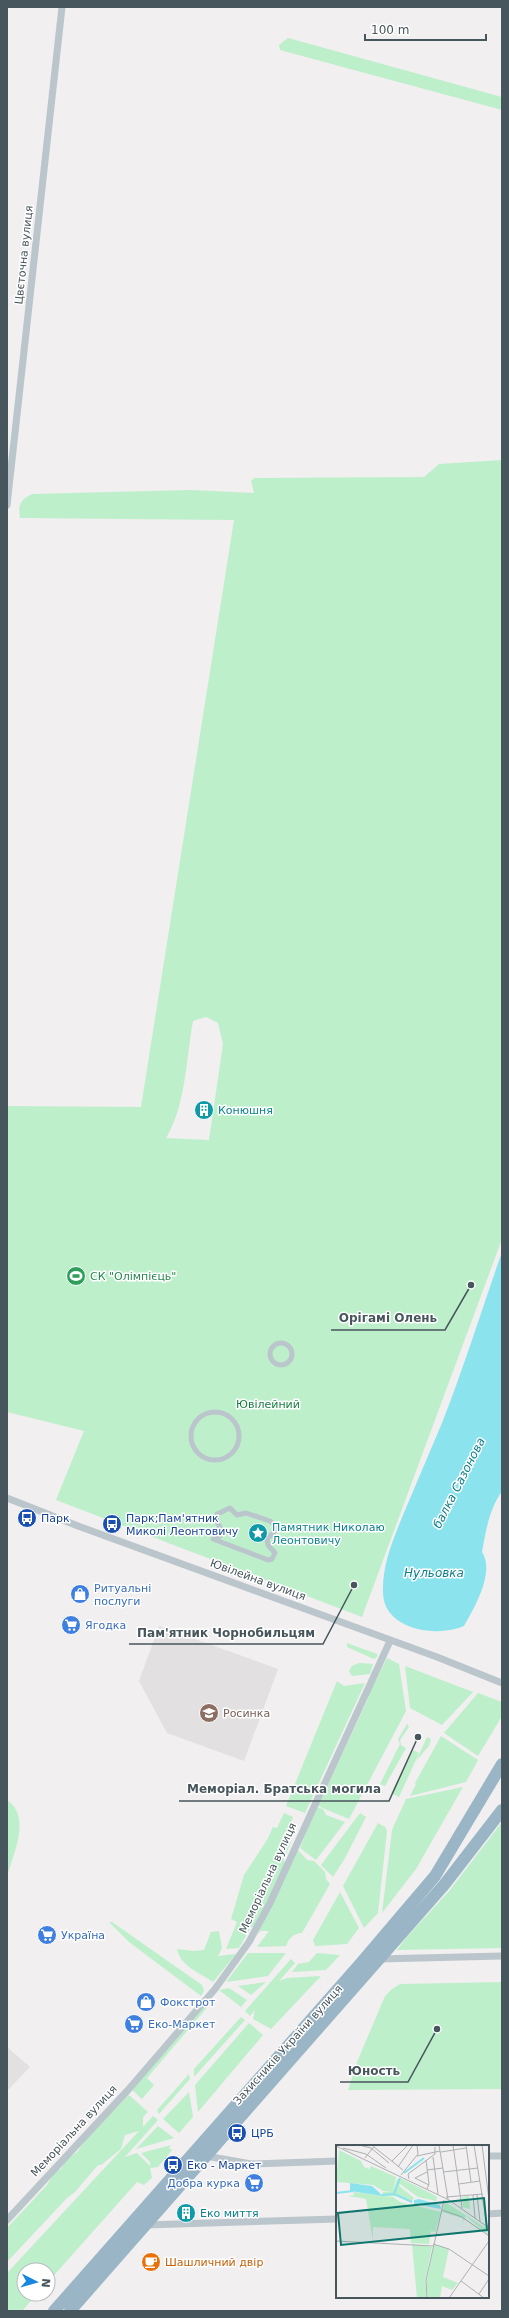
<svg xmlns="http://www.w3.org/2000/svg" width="509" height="2318" font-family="'DejaVu Sans',sans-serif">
  <rect width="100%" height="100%" fill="#f1efef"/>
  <!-- education -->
  <path fill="#e2e0e1" d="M159 1626 278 1669 244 1761 167 1733 139 1681Z
    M7 2047 30 2067 7 2091Z"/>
  <!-- green -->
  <path fill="#bdefcb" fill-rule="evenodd" d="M288 38 502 97V110L280 50 279 45Z
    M502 460V1239L362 1617 56 1500 84 1431 7 1412V1106L141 1107 234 520 20 518C18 505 20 500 32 494L191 490 254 493 251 481 254 478 424 477 439 464ZM206 1017 218 1023 223 1044 209 1140 166 1138C186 1105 186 1059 193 1021Z
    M347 1643 377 1654V1657L374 1659 347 1647Z
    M387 1658 399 1664 406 1711 349 1819 318 1806 367 1701 373 1681 376 1680Z
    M359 1663 373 1664 370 1674 352 1676 349 1671 352 1666Z
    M405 1666 473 1692 442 1725 410 1708Z
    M337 1681 344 1686 365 1683 305 1813 286 1806Z
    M478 1693 502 1702V1716L478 1756 444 1733Z
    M407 1724 409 1727 400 1740 401 1745 406 1748 385 1786 380 1784 400 1744 398 1739Z
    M441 1736 478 1760 466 1782 410 1796 416 1784 415 1783Z
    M427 1737 431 1739 429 1746 416 1761Z
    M413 1750 419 1753 399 1797 391 1793Z
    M463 1787 416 1869 382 1913 392 1830 406 1799Z
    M7 1800C32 1817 13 1854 7 1877Z
    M316 1807 323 1809 326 1815 345 1822 316 1860 300 1848Z
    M284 1813 293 1817 286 1835 291 1842 283 1861 291 1862 298 1850 307 1860 314 1861 325 1872 326 1879 330 1884 302 1933C294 1933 289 1938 286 1946L257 1947 269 1931H261L258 1934 260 1930 251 1927 239 1948 226 1949 237 1922 231 1919 244 1875 267 1840 273 1827 277 1828Z
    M360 1813 366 1817 345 1858 333 1877 321 1865Z
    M502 1822V1948L397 1950 406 1938 450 1890Z
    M378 1823 385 1827 387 1831 378 1913 364 1928 343 1886Z
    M340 1892 359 1928 347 1944 315 1946 313 1940Z
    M109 1922H112L202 1985 204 1991 201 1996 129 1942Z
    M219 1931 222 1948 218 1956 236 1954 213 1982C199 1972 181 1967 177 1949L193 1951 204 1950 211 1932Z
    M248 1953H286L268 1976 226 1982Z
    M317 1953 340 1955 326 1970 292 1972 298 1964 309 1962Z
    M291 1959 295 1963 279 1981 287 1978 321 1976 271 2029 253 2019 255 2010 250 2016 245 2011Z
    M266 1982 251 1995 238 1986Z
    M502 1982V2089L348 2090 357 2062 385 1996 392 1989 400 1984Z
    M229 1988 247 2000 241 2007 219 1990Z
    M206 2002 210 2004 147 2078 154 2085 142 2099 132 2090Z
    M241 2017 245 2020 194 2077V2069Z
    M249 2023 263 2035 198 2112 195 2085Z
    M189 2074 190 2079 159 2114 157 2110Z
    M189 2092 193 2117 179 2133 163 2119Z
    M129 2095 148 2112 143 2117V2127L153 2116 158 2120 125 2157 137 2153 150 2166V2162L141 2153 171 2145 169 2148 172 2150 158 2167 150 2168 152 2178 144 2185 137 2182 48 2282V2270H24V2294H37L22 2311H7V2273L139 2131 125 2135 121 2149 101 2165H98L75 2192 67 2198 7 2262V2228L47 2185 56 2169 60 2170 66 2160 77 2152 91 2132Z
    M158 2126 174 2138 136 2149Z"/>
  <!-- water -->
  <path fill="#8ae3ed" d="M502 1252V1491C489 1510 486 1530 482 1552 495 1572 475 1607 464 1626 437 1638 384 1630 383 1593 382 1565 393 1540 403 1515 416 1484 429 1454 442 1423 464 1367 482 1309 502 1252Z"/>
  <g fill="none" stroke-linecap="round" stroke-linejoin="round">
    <!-- pedestrian -->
    <path stroke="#bac5cc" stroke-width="5" d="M270 1354a11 11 0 1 1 22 0a11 11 0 1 1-22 0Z
      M191 1436a24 24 0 1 1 48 0a24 24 0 1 1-48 0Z
      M230 1508 237 1515 246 1513 270 1521 274 1524V1532L267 1539 268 1545 275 1553 272 1559 268 1560 213 1539 220 1536 222 1531 216 1520 217 1514Z"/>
    <!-- minor -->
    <path stroke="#bac5cc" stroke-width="7" d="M7 505 62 7
      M7 1498 78 1526 437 1657 502 1683
      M379 1959 502 1956
      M206 2156 251 2164 337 2161
      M488 2156H502
      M488 2214 502 2213
      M7 2220 128 2090 215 1989 249 1942 270 1903 390 1641
      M146 2225 337 2219"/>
    <!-- trunk -->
    <path stroke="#9ab5c6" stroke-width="12" d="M54 2311 361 1963 435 1876 502 1764
      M70 2311 444 1885 502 1810"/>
  </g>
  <!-- icons -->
  <defs>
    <g id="building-disc" transform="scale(1)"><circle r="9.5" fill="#0f9aa8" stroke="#fff"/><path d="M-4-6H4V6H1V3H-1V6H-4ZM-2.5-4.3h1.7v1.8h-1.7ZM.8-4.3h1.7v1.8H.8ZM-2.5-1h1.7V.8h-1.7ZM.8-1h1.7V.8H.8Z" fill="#fff"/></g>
    <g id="stadium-disc" transform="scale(1)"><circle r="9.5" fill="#2e9e5b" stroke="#fff"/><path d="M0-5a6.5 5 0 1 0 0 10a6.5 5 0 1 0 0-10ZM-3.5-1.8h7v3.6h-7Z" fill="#fff"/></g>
    <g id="bus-disc" transform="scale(1)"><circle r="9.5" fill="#1a4fb4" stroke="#fff"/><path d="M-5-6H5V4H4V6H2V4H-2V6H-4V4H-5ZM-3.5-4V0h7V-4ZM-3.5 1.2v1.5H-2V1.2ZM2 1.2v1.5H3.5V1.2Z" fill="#fff"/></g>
    <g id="sight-disc" transform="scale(1)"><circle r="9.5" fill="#0f9aa8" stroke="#fff"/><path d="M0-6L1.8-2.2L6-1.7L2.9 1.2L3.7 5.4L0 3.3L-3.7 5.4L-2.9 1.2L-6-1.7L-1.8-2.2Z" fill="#fff"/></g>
    <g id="shop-disc" transform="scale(1)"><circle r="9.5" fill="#3f7fe0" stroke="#fff"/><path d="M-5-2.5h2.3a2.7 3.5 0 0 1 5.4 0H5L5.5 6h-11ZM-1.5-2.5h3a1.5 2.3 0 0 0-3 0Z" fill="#fff"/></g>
    <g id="supermarket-disc" transform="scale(1)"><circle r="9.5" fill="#3f7fe0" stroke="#fff"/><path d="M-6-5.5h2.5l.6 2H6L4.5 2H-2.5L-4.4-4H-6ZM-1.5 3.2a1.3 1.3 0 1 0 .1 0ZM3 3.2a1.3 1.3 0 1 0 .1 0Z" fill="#fff"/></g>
    <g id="school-disc" transform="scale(1)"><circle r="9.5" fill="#8d6e63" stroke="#fff"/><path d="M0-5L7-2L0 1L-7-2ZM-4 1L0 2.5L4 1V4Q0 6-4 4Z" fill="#fff"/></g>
    <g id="cafe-disc" transform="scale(1)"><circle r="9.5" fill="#e8710a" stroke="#fff"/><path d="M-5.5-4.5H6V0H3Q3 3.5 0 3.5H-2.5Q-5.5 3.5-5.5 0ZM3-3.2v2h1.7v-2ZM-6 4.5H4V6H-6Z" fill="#fff"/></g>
  </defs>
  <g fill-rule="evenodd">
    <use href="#building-disc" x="204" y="1110"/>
    <use href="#stadium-disc" x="76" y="1276"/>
    <use href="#bus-disc" x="27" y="1518"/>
    <use href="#bus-disc" x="112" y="1524"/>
    <use href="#sight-disc" x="258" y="1533"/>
    <use href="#shop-disc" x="80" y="1594"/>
    <use href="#supermarket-disc" x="71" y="1625"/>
    <use href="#school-disc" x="209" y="1713"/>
    <use href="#supermarket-disc" x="47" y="1935"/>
    <use href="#shop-disc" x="146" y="2002"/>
    <use href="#supermarket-disc" x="134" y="2024"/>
    <use href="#bus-disc" x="237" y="2133"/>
    <use href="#bus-disc" x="173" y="2165"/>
    <use href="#supermarket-disc" x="254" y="2183"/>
    <use href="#building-disc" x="186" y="2213"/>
    <use href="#cafe-disc" x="151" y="2262"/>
  </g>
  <g text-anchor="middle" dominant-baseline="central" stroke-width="3" stroke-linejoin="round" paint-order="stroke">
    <!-- street labels -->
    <g font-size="11" fill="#47555c" stroke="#fff">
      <text transform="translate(24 255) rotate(-84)">Цвєточна вулиця</text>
      <text transform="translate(258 1580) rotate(20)">Ювілейна вулиця</text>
      <text transform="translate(268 1878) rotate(-65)">Меморіальна вулиця</text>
      <text transform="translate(288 2045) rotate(-48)">Захисників України вулиця</text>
      <text transform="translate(74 2131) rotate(-47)">Меморіальна вулиця</text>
    </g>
    <!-- culture labels -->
    <g font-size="11" fill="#0d838f" stroke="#fff" text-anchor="start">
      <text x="218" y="1110">Конюшня</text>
      <text x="272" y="1527">Памятник Николаю<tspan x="272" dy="13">Леонтовичу</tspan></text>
      <text x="200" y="2213">Еко миття</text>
    </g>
    <!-- leisure labels -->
    <g font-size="11" fill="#27864d" stroke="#fff" text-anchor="start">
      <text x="90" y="1276">СК "Олімпієць"</text>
    </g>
    <!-- park labels -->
    <g font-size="11" fill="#167f3f" stroke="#fff">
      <text x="268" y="1404">Ювілейний</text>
    </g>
    <!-- transit labels -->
    <g font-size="11" fill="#164399" stroke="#fff" text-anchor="start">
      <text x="41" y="1518">Парк</text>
      <text x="126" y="1518">Парк;Пам'ятник<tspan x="126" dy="13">Миколі Леонтовичу</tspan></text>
      <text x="251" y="2133">ЦРБ</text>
      <text x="187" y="2165">Еко - Маркет</text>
    </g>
    <!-- shop labels -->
    <g font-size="11" fill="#366cbe" stroke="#fff" text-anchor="start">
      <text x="94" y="1588">Ритуальні<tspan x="94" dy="13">послуги</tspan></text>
      <text x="85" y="1625">Ягодка</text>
      <text x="61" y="1935">Україна</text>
      <text x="160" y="2002">Фокстрот</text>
      <text x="148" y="2024">Еко-Маркет</text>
      <text x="240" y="2183" text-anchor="end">Добра курка</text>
    </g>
    <!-- education labels -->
    <g font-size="11" fill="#785e54" stroke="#fff" text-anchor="start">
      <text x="223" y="1713">Росинка</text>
    </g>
    <!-- food labels -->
    <g font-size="11" fill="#c56008" stroke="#fff" text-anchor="start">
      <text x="165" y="2262">Шашличний двір</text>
    </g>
    <!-- water labels -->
    <g font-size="12" font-style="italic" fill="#0c7f8c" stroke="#fff">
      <text transform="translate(459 1483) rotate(-63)">балка Сазонова</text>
      <text x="434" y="1573">Нульовка</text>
    </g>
  </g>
  <!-- overview -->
  <g transform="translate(336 2145)">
    <rect width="153" height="153" fill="#f1efef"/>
    <path d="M3 5 25 16 28 22 33 24 35 21 60 32 57 45 61 34H66L98 50 101 52 100 56 82 52 64 39 63 41 78 53 75 57 60 51H46L47 47 56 46H47L37 40 0 37ZM17 47 57 52 64 57 105 67 99 87 95 86 93 99 75 98 74 84 37 82V95L30 54 12 51 18 50ZM133 51 134 64 127 62 126 52ZM109 57 153 85V91L130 71 125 81 128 76 126 73 106 67ZM76 99 96 102 89 136 91 153H81ZM98 99 113 104 107 132 122 138 116 145 106 141 104 153H92L90 139Z" fill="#bdefcb"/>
    <path d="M14 38 36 41 47 51 14 46ZM83 54 104 60 105 64 78 59V55Z" fill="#8ae3ed"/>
    <path fill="none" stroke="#8ae3ed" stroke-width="2" d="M68 28 88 13M0 48 17 46M58 49 64 33M46 50 58 49 76 57"/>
    <path fill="none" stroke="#adb1b4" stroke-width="1" d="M23 0 35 3 53 18M103 0 112 54M117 0 126 63M130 0 135 37M138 0 151 81M146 0 153 55M0 1 113 55 153 83M38 2 67 25M7 3 30 9 50 23M105 7 130 3M81 11 104 6M97 12 102 49M29 13 39 0M90 15 93 39 91 44M56 16 72 0M62 22 77 0M91 25 107 23M91 27 79 33 93 40M107 27 142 23M65 30 82 9 81 0M73 34 72 29 99 9V2M123 39 144 36M137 50 139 73M141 50 144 76M110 52 147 49M106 65 126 72 153 91M0 96 97 101M97 99 113 104 153 131M125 136 148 153M143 149 153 134M91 153 90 135 108 55M113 153 153 96"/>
    <path fill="#0f766e" fill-opacity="0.15" stroke="#0f766e" stroke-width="2" d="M148 53 151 85 5 100 2 68Z"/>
    <rect width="153" height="153" fill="none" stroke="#47555c" stroke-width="2"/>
  </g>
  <!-- callouts -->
  <path fill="none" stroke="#47555c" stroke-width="1.5" d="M471 1285L445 1330H331M354 1585L323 1644H129M418 1737L389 1801H179M437 2029L408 2082H340"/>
  <g fill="#47555c" stroke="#fff" stroke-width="1.5">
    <circle cx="471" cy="1285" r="4"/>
    <circle cx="354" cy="1585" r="4"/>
    <circle cx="418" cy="1737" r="4"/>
    <circle cx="437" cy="2029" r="4"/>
  </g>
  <g font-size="12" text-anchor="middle" font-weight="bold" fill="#47555c" stroke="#fff" stroke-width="3" stroke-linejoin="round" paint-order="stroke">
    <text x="388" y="1322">Орігамі Олень</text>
    <text x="226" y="1637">Пам'ятник Чорнобильцям</text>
    <text x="284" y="1793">Меморіал. Братська могила</text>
    <text x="374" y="2075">Юность</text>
  </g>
  <!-- border -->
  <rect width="509" height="2318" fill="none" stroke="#47555c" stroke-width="16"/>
  <!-- north arrow -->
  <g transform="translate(36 2282) rotate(96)"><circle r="19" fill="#ffffff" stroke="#b5bbbe"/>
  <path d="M0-3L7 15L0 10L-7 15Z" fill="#1887e2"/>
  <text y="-6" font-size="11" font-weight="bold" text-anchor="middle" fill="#47555c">N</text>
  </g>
  <!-- scale -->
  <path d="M365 34v6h121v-6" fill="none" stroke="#47555c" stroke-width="2"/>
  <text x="371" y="34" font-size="12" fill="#47555c" stroke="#ffffff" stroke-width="3" paint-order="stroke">100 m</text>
</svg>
